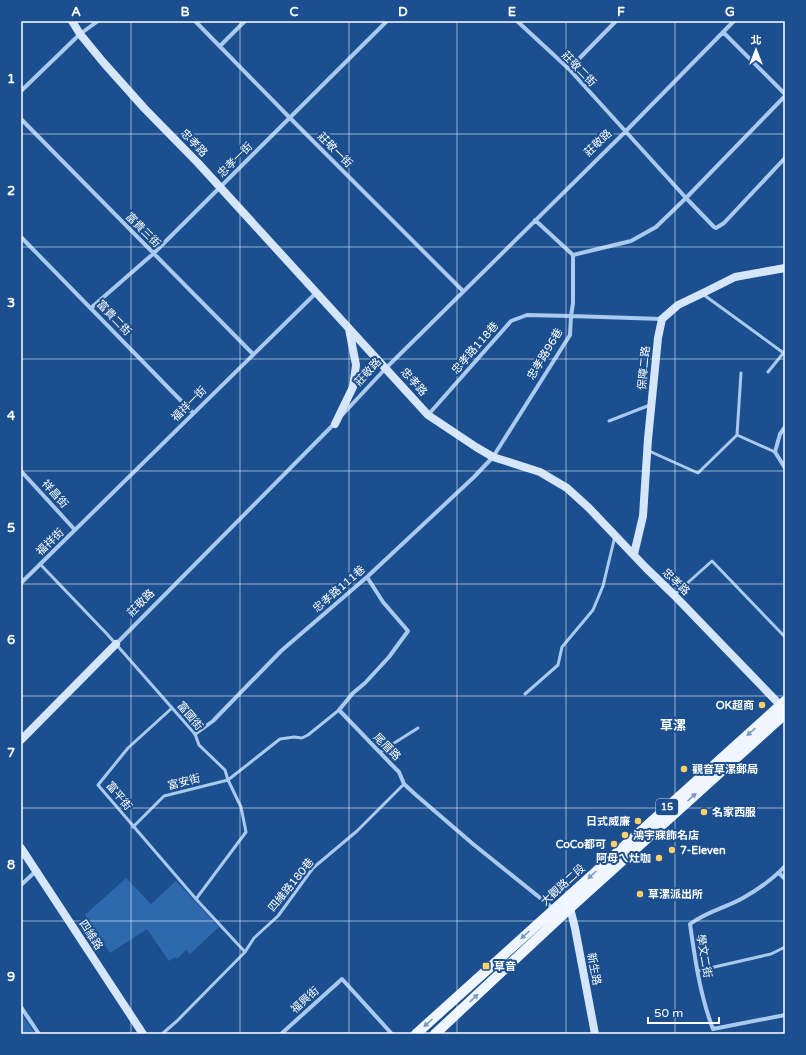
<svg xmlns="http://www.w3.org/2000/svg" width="806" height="1055" font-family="'Varela Round','Noto Sans TC',sans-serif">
  <rect width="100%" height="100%" fill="#1b4f8f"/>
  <!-- green -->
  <path fill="#2e69ad" d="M126 878 151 904 176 881 219 927 190 954 186 950 177 959 175 957 169 961 147 929 110 953 85 915Z
    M21 1013 35 1034H21Z"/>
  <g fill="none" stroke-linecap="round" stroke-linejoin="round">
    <!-- lane -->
    <path stroke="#a9c9ee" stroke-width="3" d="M704 295 785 354
      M768 372 785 351
      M609 421 650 405
      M737 435 741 373
      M737 435 775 452
      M649 451 698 473 737 435
      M40 564 107 634 195 734 199 745 225 770 228 780 241 807 246 832 196 899
      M674 595 712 561 785 637
      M525 694 558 665 562 647 593 610 603 586 615 536
      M172 708 128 748 98 785 196 899 245 952
      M380 752 418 728
      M133 827 164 796 228 780 280 739 294 737 302 738 308 735 339 710
      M697 971 771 954 785 947
      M162 1034 177 1021 245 952 254 938 278 916 313 868 357 831 404 784"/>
    <!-- street -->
    <path stroke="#a9c9ee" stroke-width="4" d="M195 21 290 118 463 291
      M517 21 569 69 686 198 714 227 716 228 724 223 785 158
      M723 32 785 94
      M220 46 245 21
      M569 69 616 21
      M21 91 80 34 98 21
      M21 119 253 354
      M21 237 193 413
      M573 255 631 241 656 227 686 198 785 96
      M91 308 154 253 387 21
      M342 415 386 368 625 132 734 21
      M428 415 511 321 527 315 571 316 573 303V255L535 220
      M785 427 780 434 775 452 785 468
      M21 471 75 530
      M367 577 383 602 408 631 389 657 365 683 353 693 339 710 390 763 399 772 404 784 416 795 473 844 554 909
      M21 583 317 292
      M116 644 335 423
      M195 734 213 721 281 651 367 577 474 477 493 457 570 335 571 316 662 319
      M785 866C774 878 757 890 743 898 725 908 708 911 690 924 695 959 700 995 713 1029L785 1015
      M779 873 785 879
      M21 885 36 871
      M21 1007 39 1034
      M281 1034 342 979 392 1034"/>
    <!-- secondary -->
    <path stroke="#d6e6fa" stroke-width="8" d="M72 21 80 34 103 62 145 109 198 163 428 415 476 447 493 457 540 472 567 488 589 508 646 568 674 595 784 709
      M335 424 353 387 356 365 349 329
      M634 554 643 516 648 439 658 338 662 319 678 305 703 293 735 277 785 268
      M21 740 116 644
      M21 848 143 1034
      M564 909 570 908 575 928 595 1034"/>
    <!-- primary -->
    <path stroke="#f0f6ff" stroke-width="10" d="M416 1034 785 701
      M435 1034 570 908 785 714"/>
  </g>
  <!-- one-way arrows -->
  <defs><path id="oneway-solid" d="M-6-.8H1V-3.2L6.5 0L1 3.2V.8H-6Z"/></defs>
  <g fill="#7b9ac1">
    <use href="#oneway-solid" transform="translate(751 732) rotate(138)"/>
    <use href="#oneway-solid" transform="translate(692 797) rotate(-42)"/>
    <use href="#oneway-solid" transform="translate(592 875) rotate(138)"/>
    <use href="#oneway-solid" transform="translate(525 935) rotate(138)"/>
    <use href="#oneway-solid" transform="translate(474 998) rotate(-43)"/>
    <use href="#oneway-solid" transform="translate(428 1023) rotate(138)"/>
  </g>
  <!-- grid -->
  <path fill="none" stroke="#fff" stroke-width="1" stroke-opacity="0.55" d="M131 21V1034M240 21V1034M349 21V1034M457 21V1034M566 21V1034M675 21V1034M21 134H785M21 247H785M21 359H785M21 471H785M21 584H785M21 696H785M21 808H785M21 921H785"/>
  <!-- markers -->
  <g fill="#ffd166" stroke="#1b4f8f" stroke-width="1.5">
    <circle cx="762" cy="705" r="4"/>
    <circle cx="684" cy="769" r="4"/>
    <circle cx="704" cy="812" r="4"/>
    <circle cx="638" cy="821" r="4"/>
    <circle cx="625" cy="835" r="4"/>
    <circle cx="614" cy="844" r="4"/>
    <circle cx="672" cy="850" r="4"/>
    <circle cx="659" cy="858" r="4"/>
    <circle cx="640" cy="894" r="4"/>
    <rect x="482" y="962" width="8" height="8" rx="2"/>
  </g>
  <g text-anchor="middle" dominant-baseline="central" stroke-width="4" stroke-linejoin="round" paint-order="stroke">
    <!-- shield labels -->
    <rect fill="#1b4f8f" stroke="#bbcadd" stroke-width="1" x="656" y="799" width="22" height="16" rx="3"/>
    <g font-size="10" font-weight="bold" fill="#fff">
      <text x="667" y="807">15</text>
    </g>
    <!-- street labels -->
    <g font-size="11" fill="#fff" stroke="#1b4f8f">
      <text transform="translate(579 69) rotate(46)">莊敬二街</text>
      <text transform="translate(194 143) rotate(46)">忠孝路</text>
      <text transform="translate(598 143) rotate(-44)">莊敬路</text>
      <text transform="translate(335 150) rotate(45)">莊敬一街</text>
      <text transform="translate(235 160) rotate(-45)">忠孝一街</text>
      <text transform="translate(143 230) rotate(45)">富貴三街</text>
      <text transform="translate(114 318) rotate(46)">富貴二街</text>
      <text transform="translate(475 348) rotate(-49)">忠孝路118巷</text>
      <text transform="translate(545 354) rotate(-59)">忠孝路96巷</text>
      <text transform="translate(644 368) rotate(-85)">保障二路</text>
      <text transform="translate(368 372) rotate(-47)">莊敬路</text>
      <text transform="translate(414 382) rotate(48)">忠孝路</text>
      <text transform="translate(189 404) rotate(-45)">福祥一街</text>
      <text transform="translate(55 494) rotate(48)">祥昌街</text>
      <text transform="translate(50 542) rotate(-44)">福祥街</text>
      <text transform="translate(676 582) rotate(44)">忠孝路</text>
      <text transform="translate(339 589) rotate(-41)">忠孝路111巷</text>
      <text transform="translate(141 603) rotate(-45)">莊敬路</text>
      <text transform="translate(190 716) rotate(50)">富國街</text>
      <text transform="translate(387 747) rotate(45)">尾厝路</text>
      <text transform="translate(184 782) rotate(-14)">富安街</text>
      <text transform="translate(119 796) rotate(50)">富平街</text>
      <text transform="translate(291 885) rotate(-51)">四維路180巷</text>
      <text transform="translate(563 885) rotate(-42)">大觀路二段</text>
      <text transform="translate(91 935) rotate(57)">四維路</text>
      <text transform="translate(704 956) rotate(80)">學文二街</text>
      <text transform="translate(594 969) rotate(79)">新生路</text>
      <text transform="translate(305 1000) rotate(-42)">福興街</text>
    </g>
    <!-- poi labels -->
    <g font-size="11" font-weight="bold" fill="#fff" stroke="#1b4f8f" text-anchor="start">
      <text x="754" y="705" text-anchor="end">OK超商</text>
      <text x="692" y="769">觀音草漯郵局</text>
      <text x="712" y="812">名家西服</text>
      <text x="630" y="821" text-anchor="end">日式威廉</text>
      <text x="633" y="835">鴻宇寐飾名店</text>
      <text x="606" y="844" text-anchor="end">CoCo都可</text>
      <text x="680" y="850">7-Eleven</text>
      <text x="651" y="858" text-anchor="end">阿母ㄟ灶咖</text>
      <text x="648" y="894">草漯派出所</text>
      <text x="494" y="966">草音</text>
    </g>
    <!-- quarter labels -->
    <g font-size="13" font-weight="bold" fill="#fff" stroke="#1b4f8f">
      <text x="673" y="726">草漯</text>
    </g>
  </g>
  <!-- border -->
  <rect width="806" height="1055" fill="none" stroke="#1b4f8f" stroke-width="44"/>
  <!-- north arrow -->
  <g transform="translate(756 50)" stroke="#1b4f8f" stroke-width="3" paint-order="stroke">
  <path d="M0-3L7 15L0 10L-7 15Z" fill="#ffffff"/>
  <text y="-6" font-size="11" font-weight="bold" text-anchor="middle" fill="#ffffff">北</text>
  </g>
  <!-- scale -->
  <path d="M648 1017v6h71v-6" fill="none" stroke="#ffffff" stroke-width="2"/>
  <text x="654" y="1017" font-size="12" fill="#ffffff" stroke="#1b4f8f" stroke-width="3" paint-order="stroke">50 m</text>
  <rect x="22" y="22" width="762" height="1011" fill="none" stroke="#fff" stroke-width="1.5"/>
  <g font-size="13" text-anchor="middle" font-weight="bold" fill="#fff">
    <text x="76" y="16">A</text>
    <text x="185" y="16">B</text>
    <text x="294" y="16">C</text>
    <text x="403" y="16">D</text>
    <text x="512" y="16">E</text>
    <text x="621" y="16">F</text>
    <text x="730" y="16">G</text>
    <text x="11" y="83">1</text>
    <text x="11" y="195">2</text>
    <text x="11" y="307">3</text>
    <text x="11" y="420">4</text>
    <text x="11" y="532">5</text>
    <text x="11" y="644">6</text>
    <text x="11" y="757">7</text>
    <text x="11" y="869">8</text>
    <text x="11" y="981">9</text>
  </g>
</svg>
